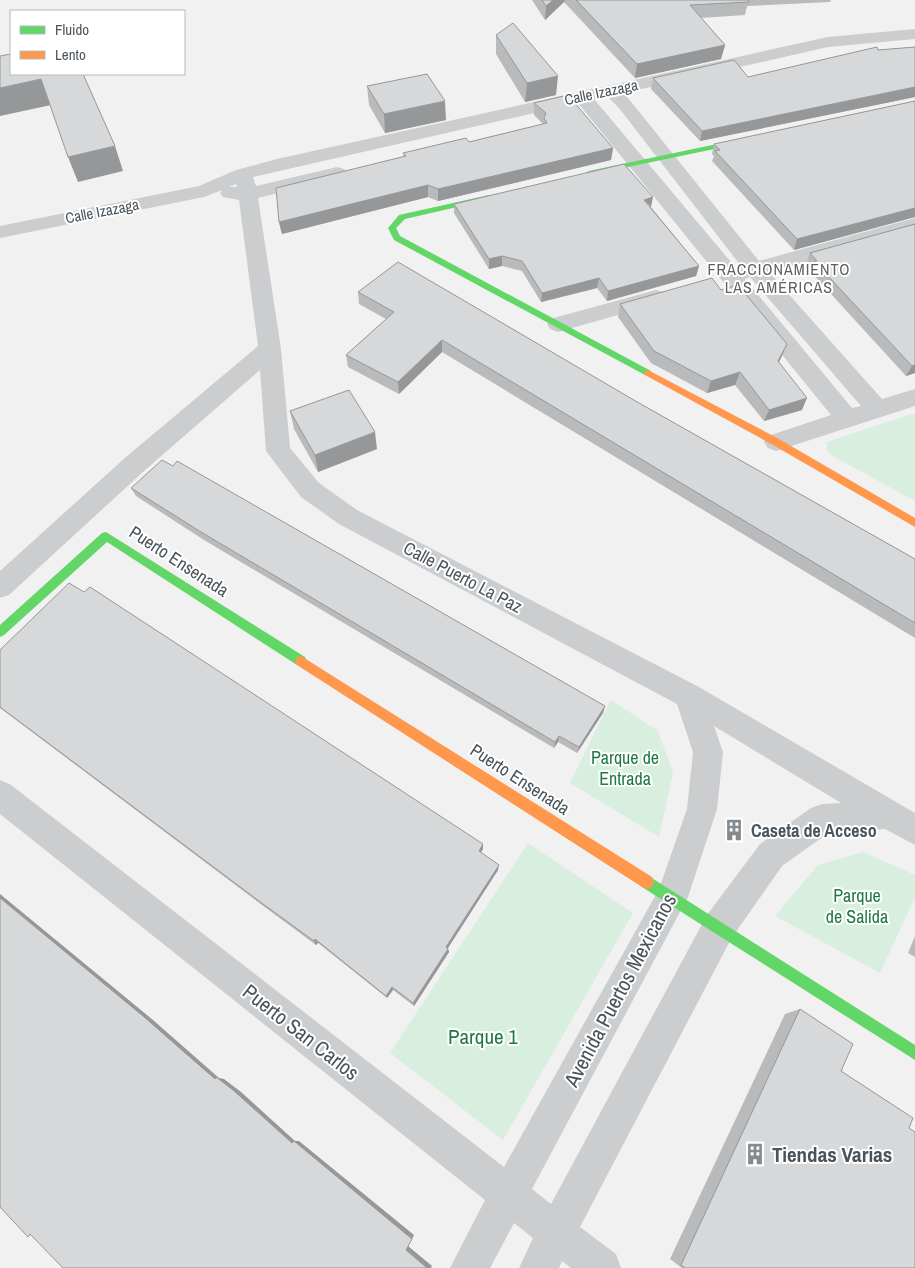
<svg xmlns="http://www.w3.org/2000/svg" width="915" height="1268" font-family="'Archivo Narrow',sans-serif">
  <rect width="100%" height="100%" fill="#f1f1f1"/>
  <!-- green -->
  <path fill="#d8eedf" d="M915 413V501L831 455 827 450V442Z
    M611 700 658 731 673 773 659 837 570 783Z
    M528 843 633 913 503 1140 390 1053Z
    M863 852 915 875V897L880 973 775 916 818 865Z"/>
  <g fill="none" stroke-linecap="round" stroke-linejoin="round">
    <!-- street -->
    <path fill="#cbcdcf" fill-rule="evenodd" d="M915 29V39L828 47 624 93 759 261 915 218V231L769 272 882 399 915 389V406L776 451 768 448 764 442 768 436 831 415 578 103 253 177 256 186 337 167 344 169 347 173 344 177 258 198 281 349 290 448 319 483 357 510 699 687 915 813V845L885 829 827 834 782 866 731 939 580 1227 616 1254 621 1268H571L562 1261 559 1268H519L533 1238 514 1223 490 1268H450L485 1200 0 814V780L11 785 504 1167 659 889 687 809 693 752 677 704 339 524 301 497 266 451 260 370 144 471 9 595 0 598V571L126 457 258 346 239 200 223 197 220 193 222 190 204 197 0 238V226L199 186 236 170 277 159 828 37ZM608 97 619 108 741 266 736 268 594 99ZM236 184 237 187H229ZM750 277 861 406 852 408 745 279ZM714 726 841 803 822 804 811 808 760 844 707 915 551 1204 532 1189 688 897 717 809 723 752Z
      M656 290 664 292 667 297 664 302 558 332 550 329 547 324 550 319Z"/>
    <!-- fast -->
    <path fill="#63d668" fill-rule="evenodd" d="M750 137 754 139 753 141 589 175 585 173 589 171Z
      M489 195H492V199L405 219 396 228 400 236 651 371V375H645L394 240 388 228 399 215Z
      M106 532 305 657 307 661 305 665 301 666 297 665 107 542 4 635 0 637V625L102 533Z
      M647 875 915 1045V1060L642 887 640 882 642 877Z"/>
    <!-- slow -->
    <path fill="#ff974d" fill-rule="evenodd" d="M648 370 779 439 915 518V527L773 445 645 375 643 373Z
      M301 656 652 877 654 882 652 887 647 889 642 887 297 665 295 661 297 657Z"/>
  </g>
  <!-- wall -->
  <path fill="#b9babb" d="M532 0H831L830 2 747 6 745 15 701 18 725 45 721 59 635 78 564 2 545 20Z
    M496 35 556 95 525 102 496 54Z
    M915 47V97L700 141 651 89 653 78 748 77 878 50Z
    M367 86 446 120 385 133 369 105Z
    M915 101V217L794 250 712 161 714 156 712 154 714 144Z
    M534 103 613 148 611 160 438 201 428 197 282 234 279 222 404 157 403 153 469 142 543 124 534 115Z
    M454 204 651 207 699 266 696 276 607 301 597 288 541 302 522 271 502 266 489 269 454 213Z
    M915 224V373L906 376 810 271 811 269 806 264 810 253Z
    M721 290 782 356 779 362 802 410 764 421 735 385 707 393 651 363 618 317 620 304Z
    M358 292 639 403 915 559V638L442 352 399 394 348 367 346 355 386 319 359 304Z
    M290 411 377 449 318 472 294 429Z
    M131 488 605 706 603 713 577 753 558 742 554 748 204 540 136 496Z
    M0 650 483 849 481 853 498 870 448 948 449 952 414 1006 393 990 387 998 318 943 316 945 266 908 0 708Z
    M915 936V957L908 953Z
    M800 1009 841 1071 909 1128 915 1268H682L670 1259 785 1014Z"/>
  <!-- shaded-wall -->
  <path fill="#969798" d="M553 0H565L564 2 545 20 546 6Z
    M725 45 721 59 635 78 637 64Z
    M558 76 556 95 525 102 527 83Z
    M41 79 51 105 0 116V88Z
    M915 87V97L700 141 702 131Z
    M445 101 446 120 385 133 384 114Z
    M115 146 123 171 78 182 68 157Z
    M613 148 611 160 438 201V189Z
    M428 185V197L282 234 279 222Z
    M653 197 651 207 644 200Z
    M915 208V217L794 250 797 239Z
    M502 256V266L489 269V259Z
    M699 266 696 276 607 301 608 291Z
    M599 278 597 288 541 302 542 293Z
    M442 340V352L399 394 398 382Z
    M787 344 782 356 773 373 778 361Z
    M915 365V373L906 376 912 366Z
    M740 372 735 385 707 393 711 381Z
    M807 398 802 410 764 421 769 410Z
    M375 432 377 449 318 472 315 455Z
    M605 706 603 713 577 753 579 747Z
    M559 736 558 742 554 748 555 742Z
    M483 844V849L478 856 479 851Z
    M499 865 498 870 446 951V947Z
    M0 894 153 1020 219 1078 224 1079 241 1092 295 1141H299L414 1235 412 1239 292 1143 215 1079 0 898Z
    M315 939 318 943 316 945 314 941Z
    M448 949 449 952 414 1006 413 1003Z
    M392 987 393 990 387 998 386 996Z
    M408 1246 432 1266 431 1268H427L406 1250Z"/>
  <!-- building -->
  <path fill="#d7d8d9" stroke="#969798" d="M542 0H553L546 6Z
    M576 0H748L749 2 690 5 725 45 637 64Z
    M513 23 558 76 527 83 496 35Z
    M877 47 878 50 915 47V87L702 131 653 78 734 60 748 77Z
    M11 54V74H83L115 146 68 157 41 79 0 88V56Z
    M427 74 445 101 384 114 367 86Z
    M568 95 613 148 438 189 428 185 279 222 276 188 406 156 403 153 466 138 469 142 547 123 544 118 546 113 534 103Z
    M915 101V208L797 239 715 151 720 150 714 144Z
    M624 164 653 197 644 200 699 266 608 291 599 278 542 293 522 261 502 256 489 259 454 204Z
    M915 224V365L912 366 814 261H817L810 253Z
    M398 262 639 403 915 559V623L442 340 398 382 346 355 394 312 358 292Z
    M712 278 721 290 738 285 787 344 778 361 807 398 769 410 740 372 711 381 654 351 620 304Z
    M349 390 375 432 315 455 290 411Z
    M162 460 173 466 177 461 605 706 579 747 559 736 555 742 201 532 131 488Z
    M69 583 84 592 90 587 483 844 479 851 499 865 446 947 448 949 413 1003 392 987 386 996 315 939 314 941 263 904 0 707V650Z
    M0 898 143 1016 215 1079 216 1077 233 1090 292 1143 294 1141 412 1239 406 1250 427 1268H63L30 1234 28 1237 0 1207Z
    M800 1009 853 1044 841 1071 913 1118 909 1128 915 1132V1268H685L681 1265Z"/>
  <!-- icons -->
  <defs>
    <g id="building-bare" transform="scale(1.725)"><path d="M-4-6H4V6H1V3H-1V6H-4ZM-2.5-4.3h1.7v1.8h-1.7ZM.8-4.3h1.7v1.8H.8ZM-2.5-1h1.7V.8h-1.7ZM.8-1h1.7V.8H.8Z" fill="#848b90" stroke="#fff" stroke-width="2.5" paint-order="stroke"/></g>
  </defs>
  <g fill-rule="evenodd">
    <use href="#building-bare" x="734" y="830"/>
    <use href="#building-bare" x="755" y="1154"/>
  </g>
  <g text-anchor="middle" dominant-baseline="central" stroke-width="4" stroke-linejoin="round" paint-order="stroke">
    <!-- far-street labels -->
    <g font-size="15" fill="#49545c" stroke="#fff">
      <text transform="translate(601 92) rotate(-12)">Calle Izazaga</text>
      <text transform="translate(102 211) rotate(-11)">Calle Izazaga</text>
    </g>
    <!-- far-neighbourhood labels -->
    <g font-size="16" letter-spacing="1" fill="#5d6164" stroke="#fff">
      <text x="779" y="269">FRACCIONAMIENTO<tspan x="779" dy="18">LAS AMÉRICAS</tspan></text>
    </g>
    <!-- street labels -->
    <g font-size="18" fill="#49545c" stroke="#fff">
      <text transform="translate(179 561) rotate(33)">Puerto Ensenada</text>
      <text transform="translate(463 577) rotate(28)">Calle Puerto La Paz</text>
      <text transform="translate(520 779) rotate(33)">Puerto Ensenada</text>
    </g>
    <!-- park labels -->
    <g font-size="18" fill="#1f7846" stroke="#fff">
      <text x="625" y="757">Parque de<tspan x="625" dy="21">Entrada</tspan></text>
      <text x="857" y="895">Parque<tspan x="857" dy="21">de Salida</tspan></text>
    </g>
    <!-- poi labels -->
    <g font-size="18" font-weight="bold" fill="#49545c" stroke="#fff" text-anchor="start">
      <text x="751" y="830">Caseta de Acceso</text>
    </g>
    <!-- near-street labels -->
    <g font-size="21" fill="#49545c" stroke="#fff">
      <text transform="translate(620 990) rotate(-62)">Avenida Puertos Mexicanos</text>
      <text transform="translate(301 1032) rotate(38)">Puerto San Carlos</text>
    </g>
    <!-- near-park labels -->
    <g font-size="21" fill="#1f7846" stroke="#fff">
      <text x="483" y="1036">Parque 1</text>
    </g>
    <!-- near-poi labels -->
    <g font-size="21" font-weight="bold" fill="#49545c" stroke="#fff" text-anchor="start">
      <text x="772" y="1154">Tiendas Varias</text>
    </g>
  </g>
  <!-- legend -->
  <rect x="10" y="10" width="175" height="65" fill="#ffffff" stroke="#b6bbbe"/>
  <rect x="20" y="26" width="25" height="8" fill="#63d668" stroke="#b6bbbe"/>
  <text x="55" y="35" font-size="15" fill="#49545c">Fluido</text>
  <rect x="20" y="51" width="25" height="8" fill="#ff974d" stroke="#b6bbbe"/>
  <text x="55" y="60" font-size="15" fill="#49545c">Lento</text>
</svg>
